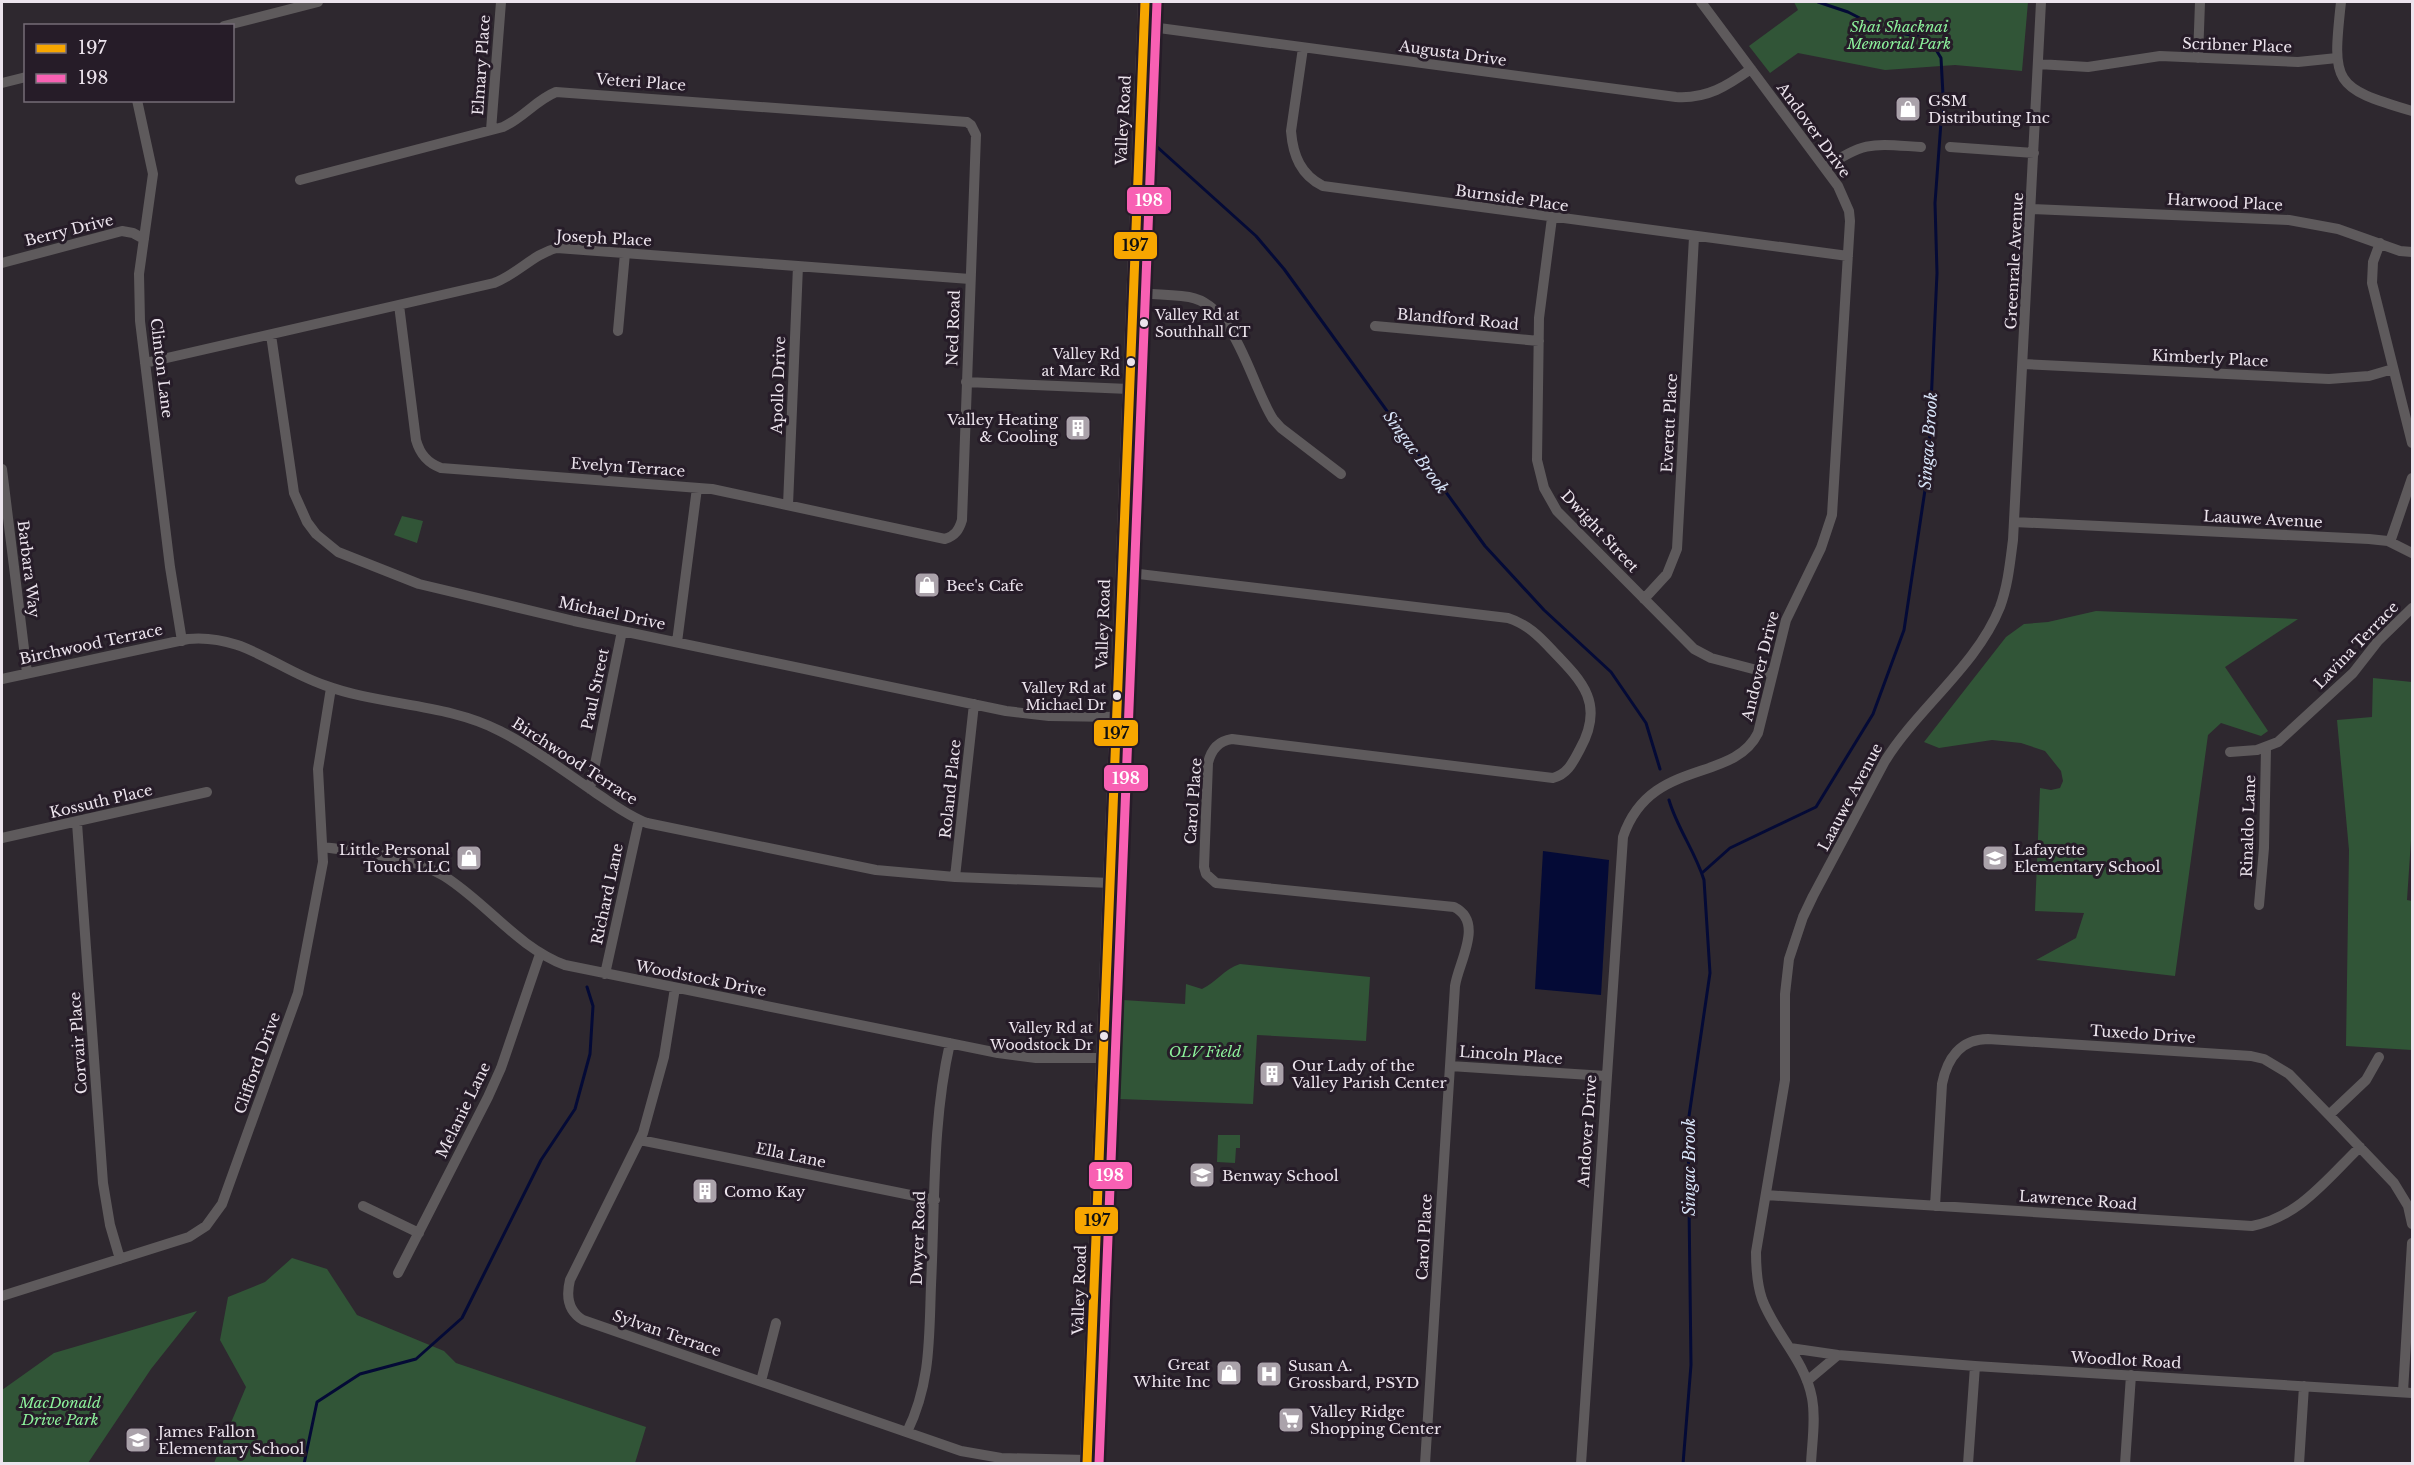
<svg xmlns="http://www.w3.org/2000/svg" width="2414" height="1465" font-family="'Libre Baskerville',serif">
  <rect width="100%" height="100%" fill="#2e282f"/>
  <!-- green -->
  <path fill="#315537" d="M1794 2H2028L2022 71 1955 65 1885 70 1798 53 1770 73 1749 46 1798 10Z
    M402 516 423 521 417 543 394 535Z
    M2096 611 2298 619 2225 667 2268 731 2261 736 2221 723 2208 735 2175 976 2036 960 2076 938 2084 913 2035 911 2040 788 2051 790 2060 788 2063 781 2061 771 2045 751 2021 743 1992 740 1939 748 1924 742 2006 637 2024 624 2048 622Z
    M2373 678 2412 682V825L2407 900 2412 901V1050L2346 1046 2349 850 2337 720 2372 717Z
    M1240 964 1370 977 1366 1041 1257 1035 1253 1104 1120 1099 1123 1000 1185 1004 1186 984 1202 989C1217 982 1224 969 1240 964Z
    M1218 1135H1240V1148H1236L1235 1163 1217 1162Z
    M292 1258 327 1269 357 1315 444 1351 456 1363 646 1427 635 1463H214L246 1387 220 1340 228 1297 265 1282Z
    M197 1311 151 1369 88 1463H2V1390L54 1353Z"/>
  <!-- water -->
  <path fill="#040a36" d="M1543 851 1609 860 1601 995 1535 989Z"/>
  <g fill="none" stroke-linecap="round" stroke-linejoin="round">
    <!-- stream -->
    <path stroke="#040a36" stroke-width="3" d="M1155 145 1256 236 1284 269 1485 546 1544 610 1611 672 1646 723 1660 769
      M1669 800C1677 828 1695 851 1704 880L1710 973 1688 1123 1691 1365 1683 1464
      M1702 873 1730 848 1816 807 1873 714 1904 630 1928 470 1937 273 1935 203 1943 95 1941 58 1935 48 1918 36 1885 31 1848 12 1818 2
      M304 1464 317 1402 360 1374 416 1359 462 1318 541 1160 575 1109 590 1054 593 1006 587 987"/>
    <!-- minor -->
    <path stroke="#5e5a5c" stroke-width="10" d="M2341 2C2332 83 2333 88 2412 111
      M224 26 318 2
      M1144 26 1676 97C1707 99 1727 86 1751 69
      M1303 48 1291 131C1293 156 1301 175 1323 186L1848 256
      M2198 58 2200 2
      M2038 64 2088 67 2160 56 2298 62 2337 58
      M2 83 26 77
      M137 100 153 174 139 274 140 321 170 567 182 641
      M491 130 501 2
      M1950 147 2034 153
      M1825 168C1865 140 1874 144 1921 147
      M300 180 503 127C523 118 536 100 556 92L967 122 971 125 976 135 962 520C959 530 955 536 945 539L712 489 441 468C427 463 420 454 416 440L399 305
      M2032 209 2289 220 2338 229 2400 251 2412 252
      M1552 218 1539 318 1537 460 1544 488 1557 511 1694 649 1711 658 1772 674
      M2380 243 2373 262 2372 283 2412 443
      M2 263 122 231 133 233 144 239
      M1133 293C1151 294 1171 294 1189 297 1236 305 1250 383 1273 419L1281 428 1341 474
      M1375 326 1539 341
      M618 331 625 253
      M271 335 294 493 307 522 316 534 338 552 419 584 574 621 1006 711 1049 716 1117 717
      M145 363 494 283C518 274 533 254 557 248L970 279
      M2023 364 2329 379 2369 376 2393 369
      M966 382 1129 389
      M2 469 27 673
      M788 505 798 266
      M2014 522 2369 539 2388 541 2412 553
      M2390 542 2412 478
      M1122 572 1508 618C1527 624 1539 636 1552 650 1583 682 1605 704 1580 749 1573 762 1568 774 1553 778L1232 739C1218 741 1211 750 1208 763L1204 867 1206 874 1216 883 1454 907C1485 922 1458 963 1455 986L1425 1464
      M1644 599 1667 574 1677 549 1694 237
      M677 642 697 488
      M2 679 188 639C243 634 275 668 324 685 380 706 446 703 500 731 534 748 565 772 596 793 613 804 628 816 647 823L876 870 955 877 1111 883
      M2230 752 2257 750 2278 742 2353 673 2378 641 2412 608
      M590 789 622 631
      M77 823 103 1183 110 1225 120 1259
      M2 838 207 792
      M324 847C363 853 409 855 444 876 487 903 517 947 565 965L998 1053 1036 1058H1104
      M955 877 974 704
      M2259 905 2264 848 2266 748
      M605 974 639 820
      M675 988 664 1057 643 1133 570 1280C566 1296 568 1311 583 1320L961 1451 1001 1458 1087 1460
      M1450 1066 1606 1076
      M2329 1115 2366 1080 2379 1057
      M640 1140 935 1200
      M1766 1195 2252 1226C2299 1217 2327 1179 2360 1147
      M363 1206 419 1233
      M1935 1206 1942 1084C1947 1059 1960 1039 1988 1039L2251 1056 2264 1059 2289 1074 2329 1115 2394 1183 2408 1206 2412 1224
      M398 1273 488 1097 501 1068 540 954
      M2 1296 189 1237 206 1226 222 1204 298 993 323 862 318 769 331 688
      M1790 1348 1838 1355 1975 1366 2412 1393
      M761 1381 776 1323
      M1807 1381 1838 1355
      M2403 1392 2412 1243
      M907 1432C931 1383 929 1338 931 1285 935 1205 932 1122 950 1043
      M1581 1464 1623 837C1650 757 1733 784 1758 733L1786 620 1821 548 1832 515 1850 221 1849 211 1838 186 1701 2
      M1811 1464C1812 1442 1816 1419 1812 1398 1805 1360 1775 1334 1762 1299 1757 1284 1756 1268 1756 1252L1785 1080V994L1789 959 1803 917 1813 896 1885 761C1918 708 1977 665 2000 607 2008 585 2010 563 2013 540L2041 2
      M1968 1464 1975 1366
      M2125 1464 2131 1375
      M2299 1464 2304 1386"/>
    <!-- major -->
    <path stroke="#696464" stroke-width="14" d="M1087 1464 1145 2"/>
    <!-- bus-1 casing -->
    <g stroke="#261c28" stroke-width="14">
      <path id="bus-1" d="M1087 1464 1145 2"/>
    </g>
    <!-- bus-2 casing -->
    <g stroke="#261c28" stroke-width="14">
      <path id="bus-2" d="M1099 1464 1157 2"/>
    </g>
    <!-- bus-1 -->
    <use href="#bus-1" stroke="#f7a600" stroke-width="9"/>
    <!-- bus-2 -->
    <use href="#bus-2" stroke="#f860b3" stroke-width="9"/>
  </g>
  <!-- icons -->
  <defs>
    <g id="shop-square" transform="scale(1.35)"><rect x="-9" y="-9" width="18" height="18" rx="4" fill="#aaa2aa" stroke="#261c28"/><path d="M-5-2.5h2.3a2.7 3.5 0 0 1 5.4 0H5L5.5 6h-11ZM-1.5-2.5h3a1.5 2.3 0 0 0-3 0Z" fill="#fff"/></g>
    <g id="building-square" transform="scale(1.35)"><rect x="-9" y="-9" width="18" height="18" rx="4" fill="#aaa2aa" stroke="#261c28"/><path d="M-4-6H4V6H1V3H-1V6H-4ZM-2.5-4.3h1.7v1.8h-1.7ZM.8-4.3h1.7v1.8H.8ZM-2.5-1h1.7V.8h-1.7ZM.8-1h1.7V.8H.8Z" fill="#fff"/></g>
    <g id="school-square" transform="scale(1.35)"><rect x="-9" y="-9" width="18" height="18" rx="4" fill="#aaa2aa" stroke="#261c28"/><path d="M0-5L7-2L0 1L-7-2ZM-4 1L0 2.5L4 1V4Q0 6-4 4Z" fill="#fff"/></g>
    <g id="hospital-square" transform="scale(1.35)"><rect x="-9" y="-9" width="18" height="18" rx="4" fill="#aaa2aa" stroke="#261c28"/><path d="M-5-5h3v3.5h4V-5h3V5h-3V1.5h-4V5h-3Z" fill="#fff"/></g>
    <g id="supermarket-square" transform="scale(1.35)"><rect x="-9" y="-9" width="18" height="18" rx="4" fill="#aaa2aa" stroke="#261c28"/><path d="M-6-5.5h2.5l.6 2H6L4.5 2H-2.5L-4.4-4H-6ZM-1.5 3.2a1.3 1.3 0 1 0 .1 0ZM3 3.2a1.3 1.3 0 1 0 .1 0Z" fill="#fff"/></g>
  </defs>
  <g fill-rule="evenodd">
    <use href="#shop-square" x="1908" y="109"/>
    <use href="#building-square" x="1078" y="428"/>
    <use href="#shop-square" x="927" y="585"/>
    <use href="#shop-square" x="469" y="858"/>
    <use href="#school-square" x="1995" y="858"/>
    <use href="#building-square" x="1272" y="1074"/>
    <use href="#school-square" x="1202" y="1175"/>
    <use href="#building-square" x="705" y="1191"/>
    <use href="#shop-square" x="1229" y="1373"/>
    <use href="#hospital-square" x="1269" y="1374"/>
    <use href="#supermarket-square" x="1291" y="1420"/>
    <use href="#school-square" x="138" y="1440"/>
  </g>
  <!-- markers -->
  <g fill="#ece4ed" stroke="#261c28" stroke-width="2">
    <circle cx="1144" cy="323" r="5"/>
    <circle cx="1131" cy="362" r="5"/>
    <circle cx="1117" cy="696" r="5"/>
    <circle cx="1104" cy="1036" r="5"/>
  </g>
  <g text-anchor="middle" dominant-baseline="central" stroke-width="6" stroke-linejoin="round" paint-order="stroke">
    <!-- bus labels -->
    <g font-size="14" fill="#ece4ed" stroke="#261c28" text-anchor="end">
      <text x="1155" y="315" text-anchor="start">Valley Rd at<tspan x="1155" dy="17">Southhall CT</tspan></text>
      <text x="1120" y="354">Valley Rd<tspan x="1120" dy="17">at Marc Rd</tspan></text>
      <text x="1106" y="688">Valley Rd at<tspan x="1106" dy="17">Michael Dr</tspan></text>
      <text x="1093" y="1028">Valley Rd at<tspan x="1093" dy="17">Woodstock Dr</tspan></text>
    </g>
    <!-- park labels -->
    <g font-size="15" font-style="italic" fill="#8cf19b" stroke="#261c28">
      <text x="1899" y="26">Shai Shacknai<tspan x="1899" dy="17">Memorial Park</tspan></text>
      <text x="1205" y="1051">OLV Field</text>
      <text x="60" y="1402">MacDonald<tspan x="60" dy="17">Drive Park</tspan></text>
    </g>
    <!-- street labels -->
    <g font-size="15" fill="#ece4ed" stroke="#261c28">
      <text transform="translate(2237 45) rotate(2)">Scribner Place</text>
      <text transform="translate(1453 53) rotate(8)">Augusta Drive</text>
      <text transform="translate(481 65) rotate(-86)">Elmary Place</text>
      <text transform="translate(641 82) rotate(4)">Veteri Place</text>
      <text transform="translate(1123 120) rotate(-87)">Valley Road</text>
      <text transform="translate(1814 130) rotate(54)">Andover Drive</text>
      <text transform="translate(1512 198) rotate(8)">Burnside Place</text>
      <text transform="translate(2225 202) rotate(3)">Harwood Place</text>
      <text transform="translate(69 230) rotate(-14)">Berry Drive</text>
      <text transform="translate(604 238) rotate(3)">Joseph Place</text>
      <text transform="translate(2014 261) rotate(-87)">Greenrale Avenue</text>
      <text transform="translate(1458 319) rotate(5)">Blandford Road</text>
      <text transform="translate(953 328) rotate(-88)">Ned Road</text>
      <text transform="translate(2210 358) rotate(3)">Kimberly Place</text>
      <text transform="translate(162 368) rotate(83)">Clinton Lane</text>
      <text transform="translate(778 385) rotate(-88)">Apollo Drive</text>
      <text transform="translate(1669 423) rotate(-87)">Everett Place</text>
      <text transform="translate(628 467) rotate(4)">Evelyn Terrace</text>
      <text transform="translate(2263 519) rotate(3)">Laauwe Avenue</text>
      <text transform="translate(1600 531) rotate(47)">Dwight Street</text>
      <text transform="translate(29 569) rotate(83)">Barbara Way</text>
      <text transform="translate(612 613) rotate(12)">Michael Drive</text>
      <text transform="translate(1103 624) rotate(-88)">Valley Road</text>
      <text transform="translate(91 644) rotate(-12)">Birchwood Terrace</text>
      <text transform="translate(2356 645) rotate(-46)">Lavina Terrace</text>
      <text transform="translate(1760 666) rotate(-76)">Andover Drive</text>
      <text transform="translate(595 689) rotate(-78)">Paul Street</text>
      <text transform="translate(575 761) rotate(33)">Birchwood Terrace</text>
      <text transform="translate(950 789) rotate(-84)">Roland Place</text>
      <text transform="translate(1850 797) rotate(-62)">Laauwe Avenue</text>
      <text transform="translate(101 801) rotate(-13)">Kossuth Place</text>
      <text transform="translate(1193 801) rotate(-86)">Carol Place</text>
      <text transform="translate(2248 826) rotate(-88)">Rinaldo Lane</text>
      <text transform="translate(607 894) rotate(-78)">Richard Lane</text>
      <text transform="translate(701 978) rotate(11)">Woodstock Drive</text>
      <text transform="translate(2143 1034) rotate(4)">Tuxedo Drive</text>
      <text transform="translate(78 1043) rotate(-94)">Corvair Place</text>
      <text transform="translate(1511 1055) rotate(4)">Lincoln Place</text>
      <text transform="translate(257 1063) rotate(-70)">Clifford Drive</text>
      <text transform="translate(463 1110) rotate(-64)">Melanie Lane</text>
      <text transform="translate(1587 1131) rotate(-86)">Andover Drive</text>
      <text transform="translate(791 1155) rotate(12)">Ella Lane</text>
      <text transform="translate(2078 1200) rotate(4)">Lawrence Road</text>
      <text transform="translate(1424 1237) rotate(-87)">Carol Place</text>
      <text transform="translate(918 1238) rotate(-88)">Dwyer Road</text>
      <text transform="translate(1079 1290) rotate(-88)">Valley Road</text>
      <text transform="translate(667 1333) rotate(19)">Sylvan Terrace</text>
      <text transform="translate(2126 1360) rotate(3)">Woodlot Road</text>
    </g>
    <!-- poi labels -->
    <g font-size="15" fill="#ece4ed" stroke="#261c28" text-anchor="start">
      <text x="1928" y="100">GSM<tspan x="1928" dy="17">Distributing Inc</tspan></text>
      <text x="1058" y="419" text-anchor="end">Valley Heating<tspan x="1058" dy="17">&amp; Cooling</tspan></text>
      <text x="946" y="585">Bee's Cafe</text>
      <text x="450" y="849" text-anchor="end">Little Personal<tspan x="450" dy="17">Touch LLC</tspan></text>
      <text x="2014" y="849">Lafayette<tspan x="2014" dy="17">Elementary School</tspan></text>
      <text x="1292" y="1065">Our Lady of the<tspan x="1292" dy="17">Valley Parish Center</tspan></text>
      <text x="1222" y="1175">Benway School</text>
      <text x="724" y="1191">Como Kay</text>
      <text x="1210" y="1364" text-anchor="end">Great<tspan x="1210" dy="17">White Inc</tspan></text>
      <text x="1288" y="1365">Susan A.<tspan x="1288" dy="17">Grossbard, PSYD</tspan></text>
      <text x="1310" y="1411">Valley Ridge<tspan x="1310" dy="17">Shopping Center</tspan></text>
      <text x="158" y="1431">James Fallon<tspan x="158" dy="17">Elementary School</tspan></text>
    </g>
    <!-- water labels -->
    <g font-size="16" font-style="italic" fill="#d8e4f8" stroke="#261c28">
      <text transform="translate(1928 441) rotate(-86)">Singac Brook</text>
      <text transform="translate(1416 452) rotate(54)">Singac Brook</text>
      <text transform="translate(1689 1167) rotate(-90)">Singac Brook</text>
    </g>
  </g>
  <g stroke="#261c28" stroke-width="2">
    <rect x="1126" y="186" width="46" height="29" rx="6" fill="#f860b3"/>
    <rect x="1113" y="231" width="45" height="29" rx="6" fill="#f7a600"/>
    <rect x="1093" y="719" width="46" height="28" rx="6" fill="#f7a600"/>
    <rect x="1103" y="764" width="46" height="28" rx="6" fill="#f860b3"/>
    <rect x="1088" y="1161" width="45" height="29" rx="6" fill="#f860b3"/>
    <rect x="1074" y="1206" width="45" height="29" rx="6" fill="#f7a600"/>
  </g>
  <g font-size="16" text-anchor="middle" font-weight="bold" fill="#fff">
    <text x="1149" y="206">198</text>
    <text x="1126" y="784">198</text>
    <text x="1110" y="1181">198</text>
  </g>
  <g font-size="16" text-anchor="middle" font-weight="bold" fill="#111">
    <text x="1135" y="251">197</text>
    <text x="1116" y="739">197</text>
    <text x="1097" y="1226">197</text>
  </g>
  <!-- border -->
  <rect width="2414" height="1465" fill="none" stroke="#ece4ed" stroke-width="6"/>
  <!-- legend -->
  <rect x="24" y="24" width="210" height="78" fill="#261c28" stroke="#756c77" stroke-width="1.5"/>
  <rect x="36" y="44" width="30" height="9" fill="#f7a600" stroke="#756c77" stroke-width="1.5"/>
  <text x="78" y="54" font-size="18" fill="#ece4ed">197</text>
  <rect x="36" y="74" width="30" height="9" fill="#f860b3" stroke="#756c77" stroke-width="1.5"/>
  <text x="78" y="84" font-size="18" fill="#ece4ed">198</text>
</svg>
